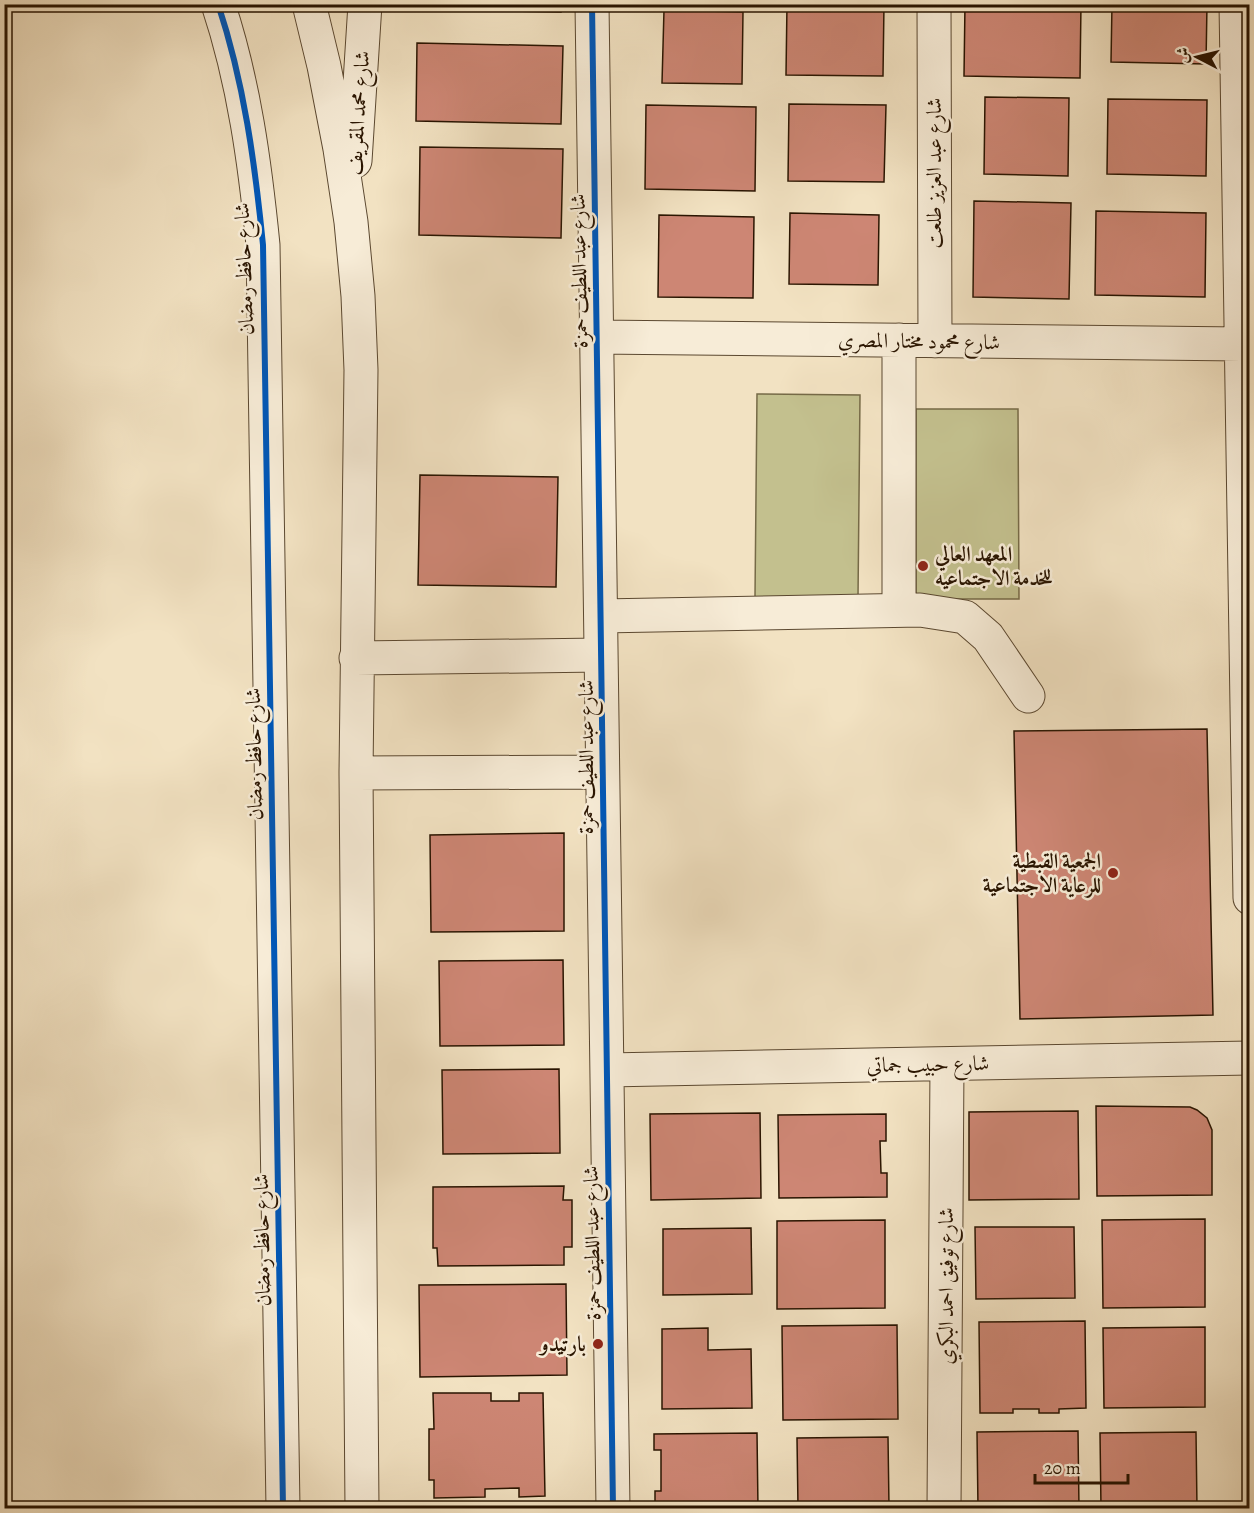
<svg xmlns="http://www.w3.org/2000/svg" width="1254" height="1513" font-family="Alegreya,Amiri,serif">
  <rect width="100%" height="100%" fill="#f2e2c2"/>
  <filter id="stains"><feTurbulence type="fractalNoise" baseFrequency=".00333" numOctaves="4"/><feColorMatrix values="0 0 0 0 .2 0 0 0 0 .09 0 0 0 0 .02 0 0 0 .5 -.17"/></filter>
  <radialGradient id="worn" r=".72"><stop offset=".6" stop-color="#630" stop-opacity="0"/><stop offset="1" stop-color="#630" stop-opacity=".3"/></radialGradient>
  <!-- green -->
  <path fill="#c3c08e" stroke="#766a47" stroke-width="1.5" d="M757 394 860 395 858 598 755 597Z
    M916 409H1018L1019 599H916Z"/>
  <!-- building -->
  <path fill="#cd8674" stroke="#291400" stroke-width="1.5" d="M416 4H561V12L416 9Z
    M787 4H884L883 76 786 75Z
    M965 4H1081L1080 78 964 76Z
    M1112 4H1207L1206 64 1111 62Z
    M664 10 743 12 742 84 662 83Z
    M417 43 563 46 561 124 416 121Z
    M985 97 1069 98 1068 176 984 174Z
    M1108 99 1207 100 1206 176 1107 174Z
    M789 104 886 105 884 182 788 181Z
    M646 105 756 107 755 191 645 189Z
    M420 147 563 149 561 238 419 235Z
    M974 201 1071 203 1069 299 973 297Z
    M1096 211 1206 213 1205 297 1095 295Z
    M790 213 879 215 878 285 789 284Z
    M659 215 754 217 753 298 658 297Z
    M420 475 558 477 556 587 418 585Z
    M1207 729 1213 1015 1020 1019 1014 731Z
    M564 833V931L431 932 430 835Z
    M563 960 564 1045 440 1046 439 961Z
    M559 1069 560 1153 443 1154 442 1070Z
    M1096 1106 1190 1107 1197 1110 1207 1118 1212 1130V1195L1097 1196Z
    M1078 1111 1079 1199 969 1200V1112Z
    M760 1113 761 1198 651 1200 650 1114Z
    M886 1114V1141H880L881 1173H887V1197L779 1198 778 1115Z
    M564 1186 563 1200H572V1247H564V1265L438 1266 437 1248H433V1187Z
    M1205 1219V1307L1103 1308 1102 1220Z
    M885 1220V1308L777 1309V1221Z
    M975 1227H1074L1075 1298 976 1299Z
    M751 1228 752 1294 663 1295V1229Z
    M566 1284 567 1375 420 1377 419 1285Z
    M1085 1321 1086 1408 1059 1409V1413H1039V1409H1013V1413H980L979 1322Z
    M897 1325 898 1419 783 1420 782 1326Z
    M1205 1327V1407L1104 1408 1103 1328Z
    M708 1328V1350L751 1349 752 1408 662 1409V1329Z
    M433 1393H491V1401H519V1393H543L545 1496 519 1497V1488L485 1489V1497L434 1498V1480H429V1429H434Z
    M1078 1431 1079 1508H978L977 1432Z
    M1196 1432 1197 1508H1101L1100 1433Z
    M757 1433 758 1508H655V1491H661V1450H654V1434Z
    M888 1437 889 1506 798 1507 797 1438Z"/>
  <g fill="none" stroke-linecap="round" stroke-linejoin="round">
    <!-- minor casing -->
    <g stroke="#5b4830" stroke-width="35">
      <path id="minor" d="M218 4C244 82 255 164 263 245L283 1508
        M309 4 324 66 340 149 351 222 358 296 361 370 356 773 362 1508
        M592 4 613 1508
        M934 4 935 341
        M1236 4 1250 898
        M355 161 365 4
        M597 337 1241 344
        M899 610V340
        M601 616 920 610 965 617 988 637 1028 696
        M356 658 601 655
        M356 773 601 772
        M607 1070 1250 1058
        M944 1508 947 1064"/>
    </g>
    <!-- minor -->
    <use href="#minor" stroke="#f7ecd7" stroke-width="33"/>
    <!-- cycleway casing -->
    <g stroke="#f7ecd7" stroke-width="10">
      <path id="cycleway" d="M218 4C244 82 255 164 263 245L283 1508
        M592 4 613 1508"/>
    </g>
    <!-- cycleway -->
    <use href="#cycleway" stroke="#0057b8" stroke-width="6"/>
  </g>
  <!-- markers -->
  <g fill="#8f2418" stroke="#f7ecd7" stroke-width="2">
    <circle cx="923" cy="566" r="6"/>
    <circle cx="1113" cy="873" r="6"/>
    <circle cx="598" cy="1344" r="6"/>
  </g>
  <g text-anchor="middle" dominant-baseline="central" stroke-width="5" stroke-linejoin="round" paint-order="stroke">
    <!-- street labels -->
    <g font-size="21" fill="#291400" stroke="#f7ecd7">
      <text transform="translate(358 113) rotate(-86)">شارع محمد المقريف</text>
      <text transform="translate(934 173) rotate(-90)">شارع عبد العزيز طلعت</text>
      <text transform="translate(244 269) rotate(-92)">شارع حافظ رمضان</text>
      <text transform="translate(579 271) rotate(-91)">شارع عبد اللطيف حمزة</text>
      <text transform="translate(919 341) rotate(1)">شارع محمود مختار المصري</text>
      <text transform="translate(254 754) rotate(-91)">شارع حافظ رمضان</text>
      <text transform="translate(586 757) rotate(-90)">شارع عبد اللطيف حمزة</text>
      <text transform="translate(928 1064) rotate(-1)">شارع حبيب جماتي</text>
      <text transform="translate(262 1240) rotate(-91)">شارع حافظ رمضان</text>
      <text transform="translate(592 1243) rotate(-91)">شارع عبد اللطيف حمزة</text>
      <text transform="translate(946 1286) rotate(-90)">شارع توفيق احمد البكري</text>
    </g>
    <!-- poi labels -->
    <g font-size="21" font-weight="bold" fill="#291400" stroke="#f7ecd7" text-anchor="end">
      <text x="935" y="554" text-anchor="start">المعهد العالي<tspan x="935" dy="24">للخدمة الاجتماعيه</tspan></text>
      <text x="1101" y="861">الجمعية القبطية<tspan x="1101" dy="24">للرعاية الاجتماعية</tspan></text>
      <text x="586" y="1344">بارتيدو</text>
    </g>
  </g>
  <!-- margin -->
  <rect width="1254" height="1513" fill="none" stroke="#f2e2c2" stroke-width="24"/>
  <rect x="6" y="6" width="1242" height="1501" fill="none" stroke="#291400" stroke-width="3"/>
  <rect x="12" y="12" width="1230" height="1489" fill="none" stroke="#291400" stroke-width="1.5"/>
  <!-- north arrow -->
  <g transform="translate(1197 57) rotate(277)" stroke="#f7ecd7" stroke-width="4.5" paint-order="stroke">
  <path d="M0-4.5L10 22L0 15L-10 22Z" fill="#291400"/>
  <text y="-9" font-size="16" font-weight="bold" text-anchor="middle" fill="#291400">ش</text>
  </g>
  <!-- scale -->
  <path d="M1035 1474v9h93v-9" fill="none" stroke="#291400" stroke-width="3"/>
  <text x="1044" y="1474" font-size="18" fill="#291400" stroke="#f7ecd7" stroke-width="4.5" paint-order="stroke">20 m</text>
  <rect width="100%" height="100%" filter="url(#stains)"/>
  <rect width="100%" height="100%" fill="url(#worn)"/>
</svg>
